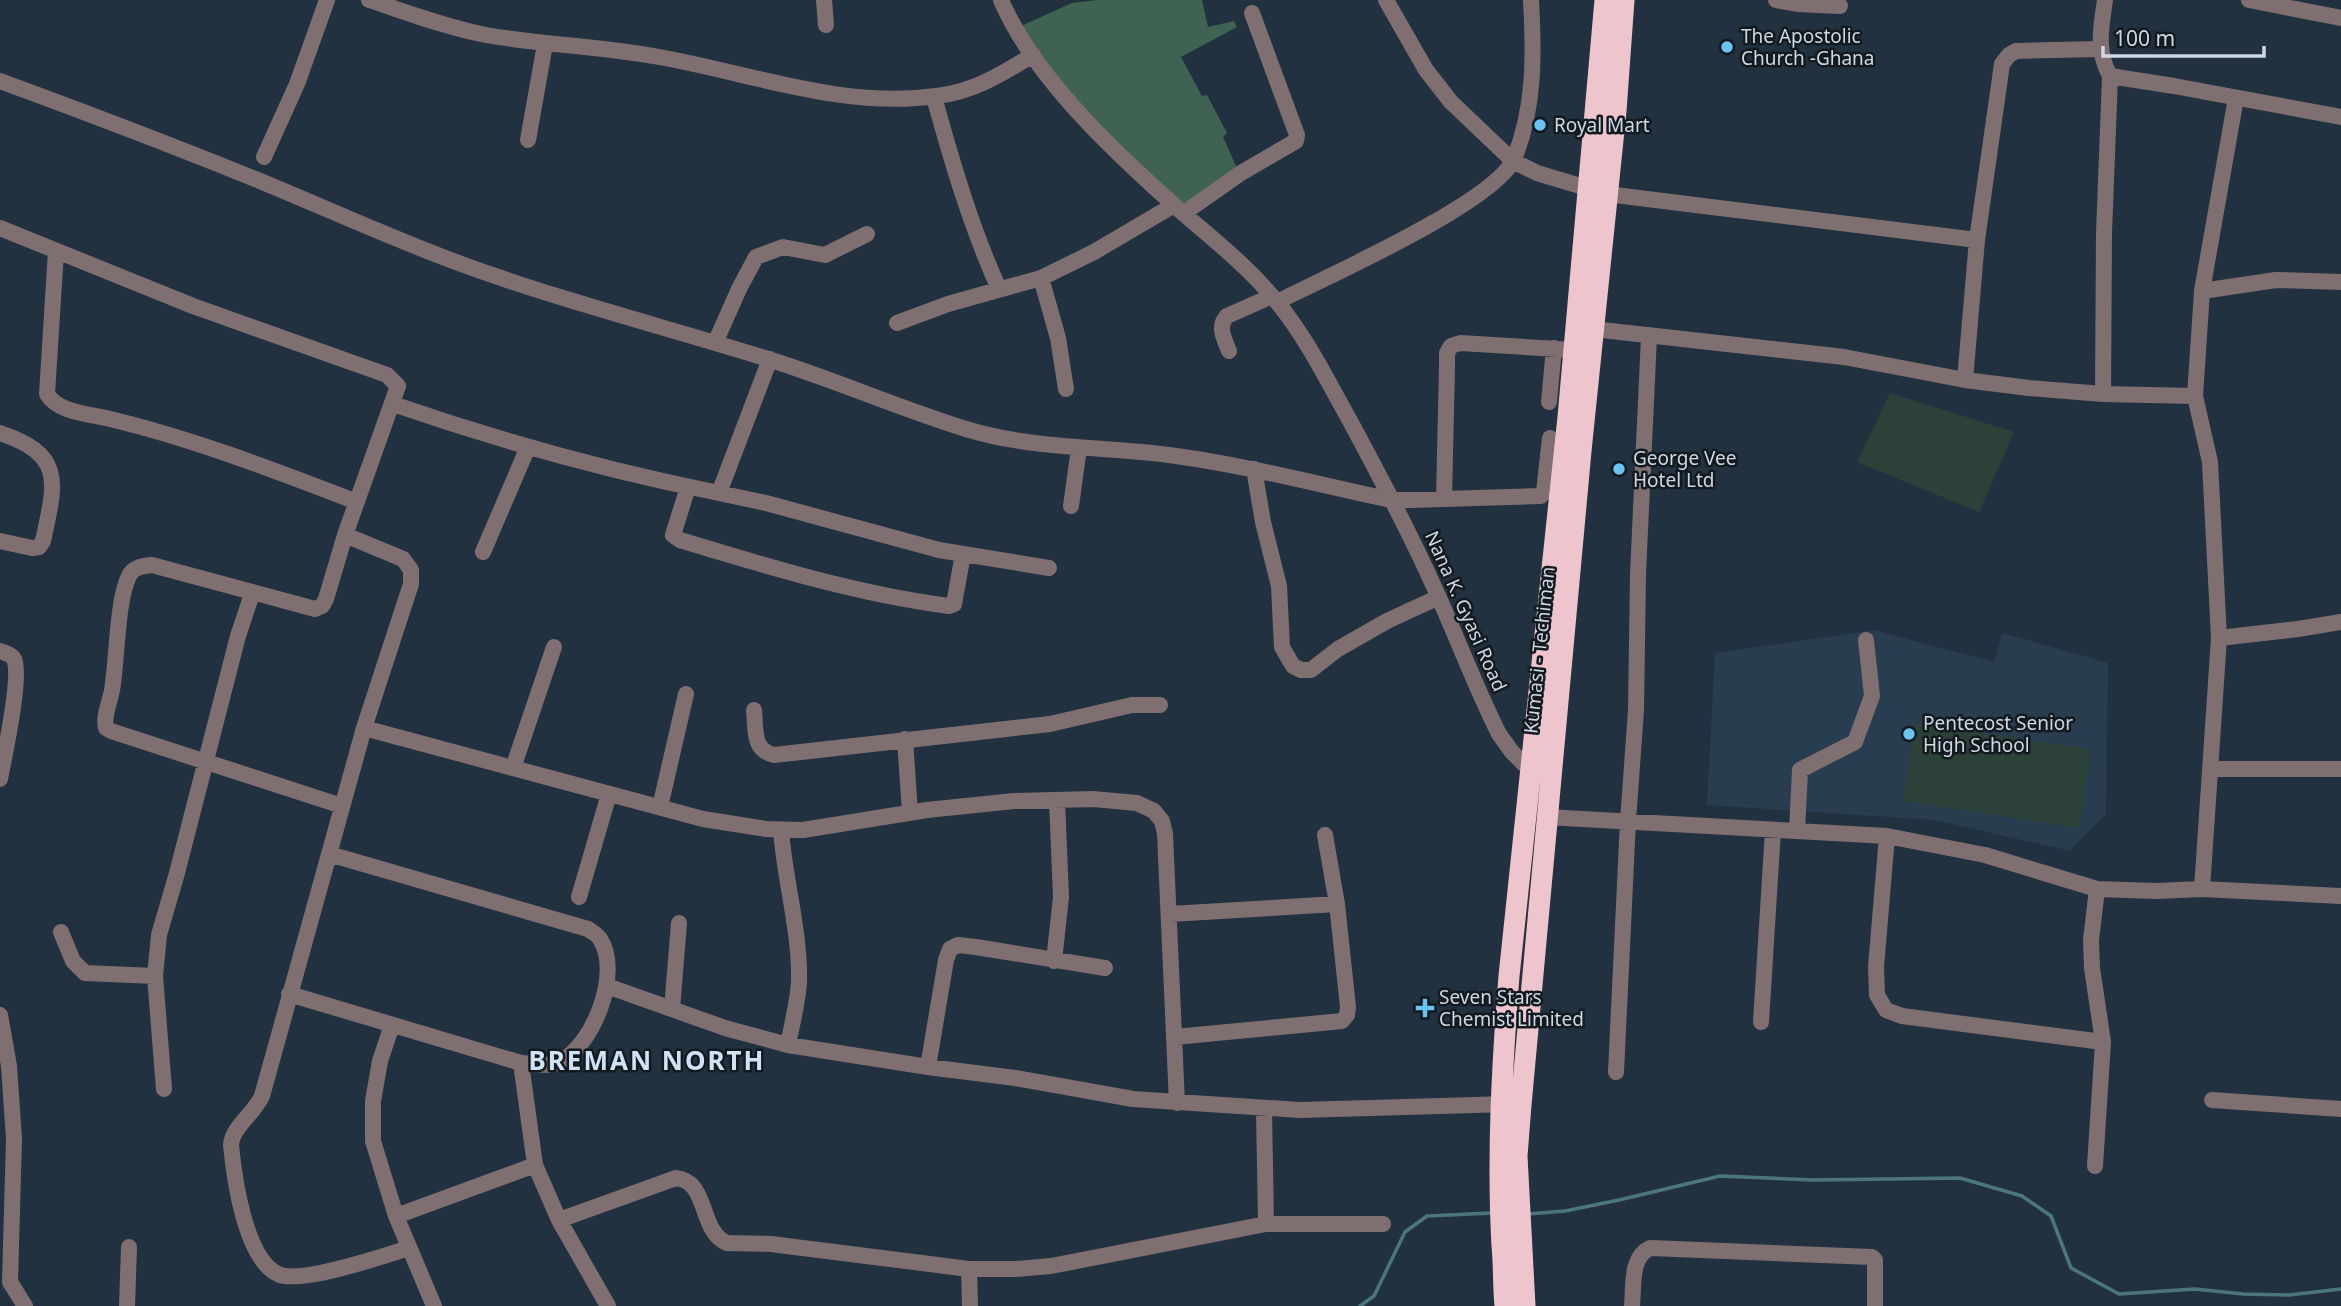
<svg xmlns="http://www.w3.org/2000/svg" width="2341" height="1306" font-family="'Noto Sans',sans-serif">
  <rect width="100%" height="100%" fill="#223140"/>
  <!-- built -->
  <path fill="#293d50" d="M1874 630 1994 662 2002 633 2108 663 2106 814 2070 851 1935 820 1707 805 1715 653Z"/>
  <!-- green -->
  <path fill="#2c4238" d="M1890 393 2014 432 1979 512 1857 462Z
    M1915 723 2091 749 2079 828 1903 801Z"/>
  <!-- forest -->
  <path fill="#406252" d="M1097 0H1202L1208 27 1234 21 1237 27 1181 57 1202 96 1207 95 1227 133 1223 137 1239 173 1184 208 1110 137 1067 91 1021 26 1072 3Z"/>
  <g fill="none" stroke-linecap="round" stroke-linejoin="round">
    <!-- stream -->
    <path stroke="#4c777a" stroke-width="3.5" d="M1528 1214 1565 1211 1619 1200 1720 1176 1813 1180 1960 1178 2022 1196 2051 1216 2071 1268 2119 1294 2195 1289 2243 1294 2289 1295 2341 1289
      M1360 1306 1374 1296 1405 1232 1427 1216 1492 1213"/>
    <!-- minor -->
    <path stroke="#7f6f71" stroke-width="16" d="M369 0C406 12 448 28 486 35 543 45 602 46 659 57 750 73 843 109 936 96 973 92 1002 74 1033 55
      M824 0 826 25
      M1001 0C1035 80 1121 158 1185 215 1217 242 1251 270 1277 302 1306 337 1327 380 1349 419 1379 475 1409 531 1435 589 1457 637 1475 686 1499 734L1512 752 1531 771
      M1386 0 1426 70 1451 102 1513 161 1537 173 1607 194 1977 240
      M1776 0 1797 4 1840 6
      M2105 0C2101 27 2096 51 2110 76L2174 86 2341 117
      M2249 0 2341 18
      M0 81C87 113 174 146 260 181 328 209 395 240 464 265 563 301 665 327 765 358 833 379 898 408 966 429 1034 450 1107 446 1176 456 1249 466 1320 485 1392 500H1411L1541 496 1544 492 1550 438
      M934 97C952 162 971 227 999 289
      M528 140 545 44
      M264 157 297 84 327 0
      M1184 213 1241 173 1296 141 1297 135 1252 13
      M0 228 193 306 387 375 398 386 345 535 403 559 411 570V584L364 728 262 1096C254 1114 232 1127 231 1145 234 1177 245 1259 278 1274 300 1285 383 1256 409 1248
      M56 251 47 394C58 413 91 414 110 419 194 439 276 471 357 502
      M1041 278 1058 338 1066 389
      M2202 291 2276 280 2341 282
      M1277 302C1326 277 1494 203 1514 159 1535 108 1534 54 1531 0
      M897 323 948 304 1041 278 1094 252 1174 205
      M1593 329 1844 357 1965 380 2029 388 2103 394 2195 396
      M715 343 739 289 756 257 783 247 825 255 867 234
      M1229 351C1224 338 1217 327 1227 316L1272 296
      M1965 380 1977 240 2002 64 2009 55 2016 51 2100 49
      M2103 394 2104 233 2110 76
      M1549 402 1554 348
      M393 404C500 441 608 471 719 493L770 359
      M0 433C66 455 55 484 43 541L39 547 32 548 0 541
      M1254 469 1263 522 1279 586 1282 647 1293 666 1301 670H1311L1338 649 1387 621 1439 597
      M688 487 673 535 680 540C769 567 857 594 949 606L954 604 963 554
      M719 493 766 503 939 550 1049 568
      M1444 499 1447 367V353L1451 346 1460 343 1574 350
      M1071 506 1079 448
      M483 552 528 447
      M2219 638 2298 629 2341 622
      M0 651C5 653 11 654 14 659 22 676 4 758 0 779
      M754 710C756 729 752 750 774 755L1050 724 1132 705H1160
      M364 728 703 819 766 829 803 830 927 810 1014 801 1093 799 1137 803 1154 811 1162 821 1165 834 1177 1103
      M905 739 910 813
      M513 768 554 647
      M2211 769H2341
      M342 806 111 731 106 728C103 716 110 702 112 690 117 662 117 599 129 576 133 567 143 566 152 565L315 609 322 606 326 599 345 535
      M660 807 686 694
      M1546 817 1887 836 1985 855 2097 889 2156 891 2202 889 2341 896
      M781 831C785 881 800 931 799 981 798 1002 792 1024 788 1045
      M1797 831 1800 770 1855 742 1872 696 1866 640
      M1887 836 1876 967 1877 995 1886 1010 1902 1016 2103 1042
      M2202 889 2219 638 2210 462 2195 396 2202 291 2236 98
      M579 897 609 794
      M1170 914 1337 904
      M61 932 73 961 85 973 155 976
      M1054 961 1061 897 1057 800
      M607 986 725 1028 788 1045 928 1067 1015 1078 1133 1099 1300 1110 1510 1104
      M289 994 521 1063C534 1064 547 1067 559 1062 593 1047 622 972 600 939 598 935 592 932 588 929L329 854
      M672 1009 679 923
      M0 1015 9 1066 14 1139 10 1282 25 1306
      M1761 1022 1773 830
      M392 1025 380 1061 373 1101V1141L396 1216 434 1306
      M1175 1037 1342 1021 1347 1015 1348 1007 1337 904 1325 835
      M521 1063 535 1165 559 1220 608 1306
      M928 1067 946 960 950 949 958 945 976 947 1105 968
      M1616 1072 1628 821 1636 710 1638 574 1649 336
      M164 1089 155 976 159 935 177 873 238 636 252 594
      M2212 1100 2341 1109
      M2095 1166 2103 1042 2092 968 2091 940 2097 889
      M396 1216 535 1165
      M559 1220 676 1178C709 1181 699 1232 727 1243L771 1244 969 1269H1015L1051 1266 1266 1224 1264 1109
      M1266 1224H1383
      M969 1269 970 1306
      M127 1306 129 1247
      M1632 1306C1634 1286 1630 1257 1650 1248L1872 1257 1875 1260V1306"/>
    <!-- highway -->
    <path stroke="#eec5cc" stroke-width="21" d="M1505 1306C1503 1286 1504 1266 1502 1246 1497 1156 1502 1066 1509 976L1568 417 1605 0
      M1525 1306 1517 1156 1521 1105 1581 451 1616 111 1624 0"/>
  </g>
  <!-- markers -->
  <g fill="#6bc3f2" stroke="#12191f" stroke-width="2.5">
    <circle cx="1727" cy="47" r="7"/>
    <circle cx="1540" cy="125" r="7"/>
    <circle cx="1619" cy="469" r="7"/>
    <circle cx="1909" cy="734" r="7"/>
    <path d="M1421.5 997.5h7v7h7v7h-7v7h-7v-7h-7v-7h7z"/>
  </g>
  <g text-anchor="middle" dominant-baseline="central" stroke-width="5" stroke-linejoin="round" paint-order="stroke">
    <!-- poi labels -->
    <g font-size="19" fill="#cfd8e2" stroke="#12191f" text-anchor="start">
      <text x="1741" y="36">The Apostolic<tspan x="1741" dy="22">Church -Ghana</tspan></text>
      <text x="1554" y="125">Royal Mart</text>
      <text x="1633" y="458">George Vee<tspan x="1633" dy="22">Hotel Ltd</tspan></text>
      <text x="1923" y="723">Pentecost Senior<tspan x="1923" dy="22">High School</tspan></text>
      <text x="1439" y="997">Seven Stars<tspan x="1439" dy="22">Chemist Limited</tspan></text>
    </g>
    <!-- street labels -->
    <g font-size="19" fill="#cfd8e2" stroke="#12191f">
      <text transform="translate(1466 611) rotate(66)">Nana K. Gyasi Road</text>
      <text transform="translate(1539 650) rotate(-84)">Kumasi - Techiman</text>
    </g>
    <!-- district labels -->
    <g font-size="26" font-weight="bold" letter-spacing="2" fill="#d0e3f6" stroke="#12191f">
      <text x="647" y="1060">BREMAN NORTH</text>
    </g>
  </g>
  <!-- scale -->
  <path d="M2103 46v10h161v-10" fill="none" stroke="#cfd8e2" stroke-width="3.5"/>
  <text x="2114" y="46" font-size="21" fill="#cfd8e2" stroke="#12191f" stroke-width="5" paint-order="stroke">100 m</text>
</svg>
